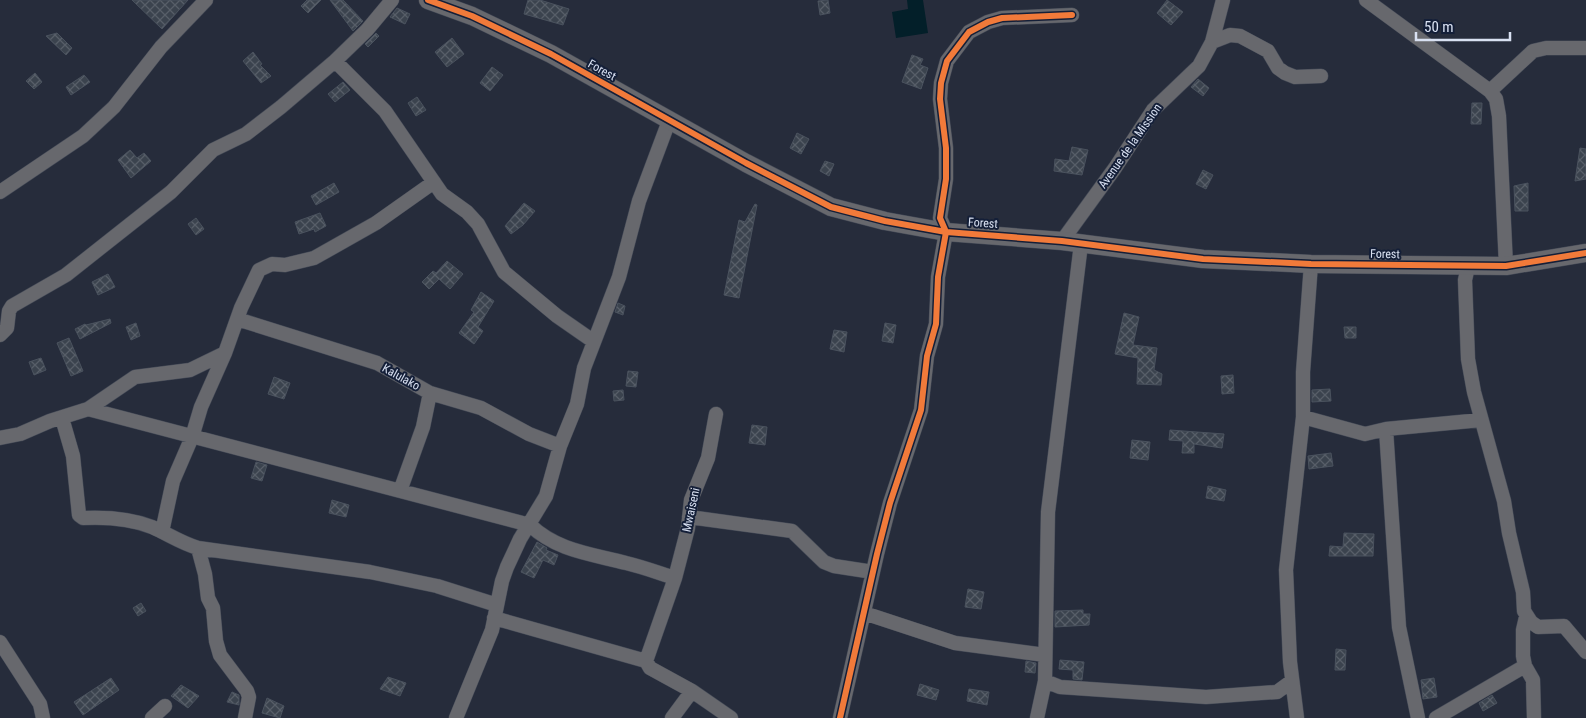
<svg xmlns="http://www.w3.org/2000/svg" width="1586" height="718" font-family="'Roboto Condensed',sans-serif">
  <defs>
    <pattern id="building-cross-hatch" width="8" height="8" patternUnits="userSpaceOnUse" patternTransform="scale(1.25)"><rect width="8" height="8" fill="#3b434e"/><path d="M0 0l8 8M0 8l8-8" fill="none" stroke="#575e68"/></pattern>
  </defs>
  <rect width="100%" height="100%" fill="#262c3b"/>
  <!-- water -->
  <path fill="#031f29" d="M907 0H923L928 33 896 38 892 12 908 9Z"/>
  <!-- building -->
  <path fill="url(#building-cross-hatch)" stroke="#4a525e" d="M132 0H188L162 29Z
    M307 0H321L308 13 301 6Z
    M330 0H343L363 21 353 31Z
    M528 0H540L569 9 563 25 524 14Z
    M828 0 830 13 820 15 818 1Z
    M1167 0 1183 12 1171 25 1157 13Z
    M397 8 410 14 405 24 390 17Z
    M57 33 72 48 66 55 46 36Z
    M376 33 379 36 368 47 365 44Z
    M452 38 464 54 447 67 435 52Z
    M253 52 262 64 260 65 271 76 261 83 243 61Z
    M912 55 923 59 920 65 928 68 921 89 902 82Z
    M492 67 503 75 490 91 480 83Z
    M35 73 42 82 34 89 26 81Z
    M84 75 90 82 71 95 66 87Z
    M1198 79 1209 88 1203 96 1191 87Z
    M343 82 350 90 335 102 328 94Z
    M417 97 426 110 416 116 408 103Z
    M1472 103H1482L1481 124H1471Z
    M797 133 809 139 801 154 790 148Z
    M1072 147 1088 150 1082 175 1054 171 1055 159 1069 161Z
    M1580 148 1586 149V179L1575 181Z
    M130 150 137 158 144 153 151 161 131 178 118 160Z
    M825 161 834 164 829 176 820 171Z
    M1203 170 1213 175 1206 189 1196 184Z
    M334 183 339 192 316 205 311 196Z
    M1528 183V211H1515L1514 186Z
    M524 203 535 211 523 225 511 234 505 226Z
    M755 204 757 205 739 298 724 295 739 220 745 222Z
    M320 213 326 226 315 232 314 229 299 234 295 222Z
    M196 218 204 229 196 235 188 224Z
    M447 261 463 274 450 289 439 279 429 289 422 282 433 271 436 273Z
    M108 274 115 287 98 295 92 282Z
    M481 292 494 301 478 327 483 331 474 344 459 333 474 312 471 310Z
    M618 303 625 306 623 315 615 312Z
    M1124 313 1139 317 1133 345 1157 348 1154 370 1162 374 1161 385 1137 384 1138 358 1115 354Z
    M110 319 111 323 80 339 75 329 85 324 86 325Z
    M136 323 140 336 131 340 126 327Z
    M885 323 896 325 893 343 882 341Z
    M1344 327H1356V338H1345Z
    M834 330 847 332 844 352 830 349Z
    M69 338 83 371 71 376 57 343Z
    M41 358 46 370 34 375 29 362Z
    M628 371 638 372 636 387 626 386Z
    M1233 375 1234 393 1222 394 1221 376Z
    M274 377 290 383 284 399 268 394Z
    M1330 389 1331 401 1312 402V390Z
    M623 390 624 400 614 401 613 391Z
    M752 425 767 427 765 445 749 443Z
    M1170 430 1224 434 1222 448 1194 444V453H1182L1183 441 1169 440Z
    M1132 440 1150 442 1148 460 1130 458Z
    M1331 453 1333 466 1309 469 1308 456Z
    M256 462 267 465 262 481 251 478Z
    M1208 486 1226 490 1224 501 1206 498Z
    M332 500 349 505 346 517 329 513Z
    M1344 533 1374 534 1373 556H1329L1330 546 1343 547Z
    M537 542 547 548 546 550 558 555 554 565 543 560 534 578 521 572Z
    M968 589 984 592 981 609 965 607Z
    M141 603 146 611 138 616 133 608Z
    M1083 610V614H1090L1089 625 1055 627V611Z
    M1336 649 1346 650 1345 670H1335Z
    M1060 660 1084 662 1082 680 1073 679V670L1059 669Z
    M1026 661 1036 663 1035 673 1025 672Z
    M388 677 406 683 400 696 380 689Z
    M111 678 119 690 83 715 74 702Z
    M1434 678 1437 697 1423 699 1421 680Z
    M920 684 939 690 936 700 917 695Z
    M181 685 199 696 188 708 171 696Z
    M969 689 989 692 987 705 967 701Z
    M232 692 239 695V705L227 702Z
    M1492 695 1497 703 1483 711 1479 703Z
    M267 698 284 706 280 718 262 713Z"/>
  <g fill="none" stroke-linecap="round" stroke-linejoin="round">
    <!-- minor casing -->
    <g stroke="#444a57" stroke-width="15">
      <path id="minor" d="M1366 0 1490 91 1496 99 1499 116 1506 266
        M1212 42 1230 35 1240 36 1268 51 1278 68 1285 73 1295 77 1321 76
        M335 61 385 111 442 194 467 212 478 224 504 272 557 316 593 341
        M1490 91 1533 51 1546 48H1586
        M0 192 83 136 114 107 161 47 206 0
        M1062 241 1115 168 1153 110 1199 66 1212 42 1223 0
        M1081 244 1048 512 1045 681 1060 687 1206 697 1277 692 1292 681
        M1468 267 1465 280 1468 359 1474 392 1504 501 1509 533 1523 592 1524 611 1531 622 1538 627 1564 626 1586 652
        M237 319 377 363 430 393 481 408 529 434 560 446
        M0 335 7 328 9 311 12 306 66 275 171 192 213 150 246 134 281 107 335 61 367 30 392 0
        M88 409 530 525C557 551 592 554 626 563 643 567 659 573 675 578
        M716 414 708 458 691 500 688 528 675 578 646 661 650 668 692 691 731 718
        M1303 417 1365 434 1386 429 1481 420
        M62 418 73 456 79 515 83 518C105 517 132 519 152 527 168 534 181 543 198 548L370 572 437 586 497 605
        M1386 429 1399 627 1418 718
        M0 438 20 434 50 421 88 409 135 377 190 370 225 353
        M400 491 423 427 430 393
        M689 517 792 531 824 562 834 566 873 572
        M162 532 173 481 192 437 201 407 225 353 241 308 259 270 272 264 285 265 314 258 376 223 434 182
        M198 548 205 574 208 598 213 608 216 641 220 655 247 691 249 697 245 718
        M864 613 955 643 1045 655
        M1526 617 1523 630V656L1525 666 1533 680 1534 718
        M494 618 646 661
        M0 642 40 704 43 718
        M152 718 165 706
        M456 718 492 630 502 581 507 567 520 539 546 496 560 446 577 404 584 368 619 277 639 201 669 121
        M672 718 692 691
        M840 718 877 554 890 503 921 410 927 356 936 324 938 277 946 232 940 218 946 179V148L940 99 941 83 947 61 969 32 988 22 1002 18 1072 15
        M1037 718 1045 681
        M1297 718 1290 662 1286 570 1303 417V372L1311 264
        M1436 718 1525 666"/>
    </g>
    <!-- tertiary casing -->
    <g stroke="#444a57" stroke-width="19">
      <path id="tertiary" d="M428 0 472 16 551 54 746 163 831 207 885 221 946 232 1062 241 1203 259 1311 264 1506 266 1586 253"/>
    </g>
    <!-- minor -->
    <use href="#minor" stroke="#67686d" stroke-width="14"/>
    <!-- tertiary -->
    <use href="#tertiary" stroke="#67686d" stroke-width="18"/>
    <!-- cycleway casing -->
    <g stroke="#141f38" stroke-width="9">
      <path id="cycleway" d="M428 0 472 16 551 54 746 163 831 207 885 221 946 232 1062 241 1203 259 1311 264 1506 266 1586 253
        M840 718 877 554 890 503 921 410 927 356 936 324 938 277 946 232 940 218 946 179V148L940 99 941 83 947 61 969 32 988 22 1002 18 1072 15"/>
    </g>
    <!-- cycleway -->
    <use href="#cycleway" stroke="#f17a3a" stroke-width="6"/>
  </g>
  <g text-anchor="middle" dominant-baseline="central" stroke-width="4" stroke-linejoin="round" paint-order="stroke">
    <!-- street labels -->
    <g font-size="12" fill="#d9e1f2" stroke="#141f38">
      <text transform="translate(602 70) rotate(29)">Forest</text>
      <text transform="translate(1130 146) rotate(-55)">Avenue de la Mission</text>
      <text transform="translate(983 223) rotate(4)">Forest</text>
      <text transform="translate(1385 254) rotate(1)">Forest</text>
      <text transform="translate(401 377) rotate(29)">Kalulako</text>
      <text transform="translate(691 510) rotate(-78)">Mwaiseni</text>
    </g>
  </g>
  <!-- scale -->
  <path d="M1416 32v8h94v-8" fill="none" stroke="#d9e1f2" stroke-width="2.5"/>
  <text x="1424" y="32" font-size="15" fill="#d9e1f2" stroke="#141f38" stroke-width="4" paint-order="stroke">50 m</text>
</svg>
